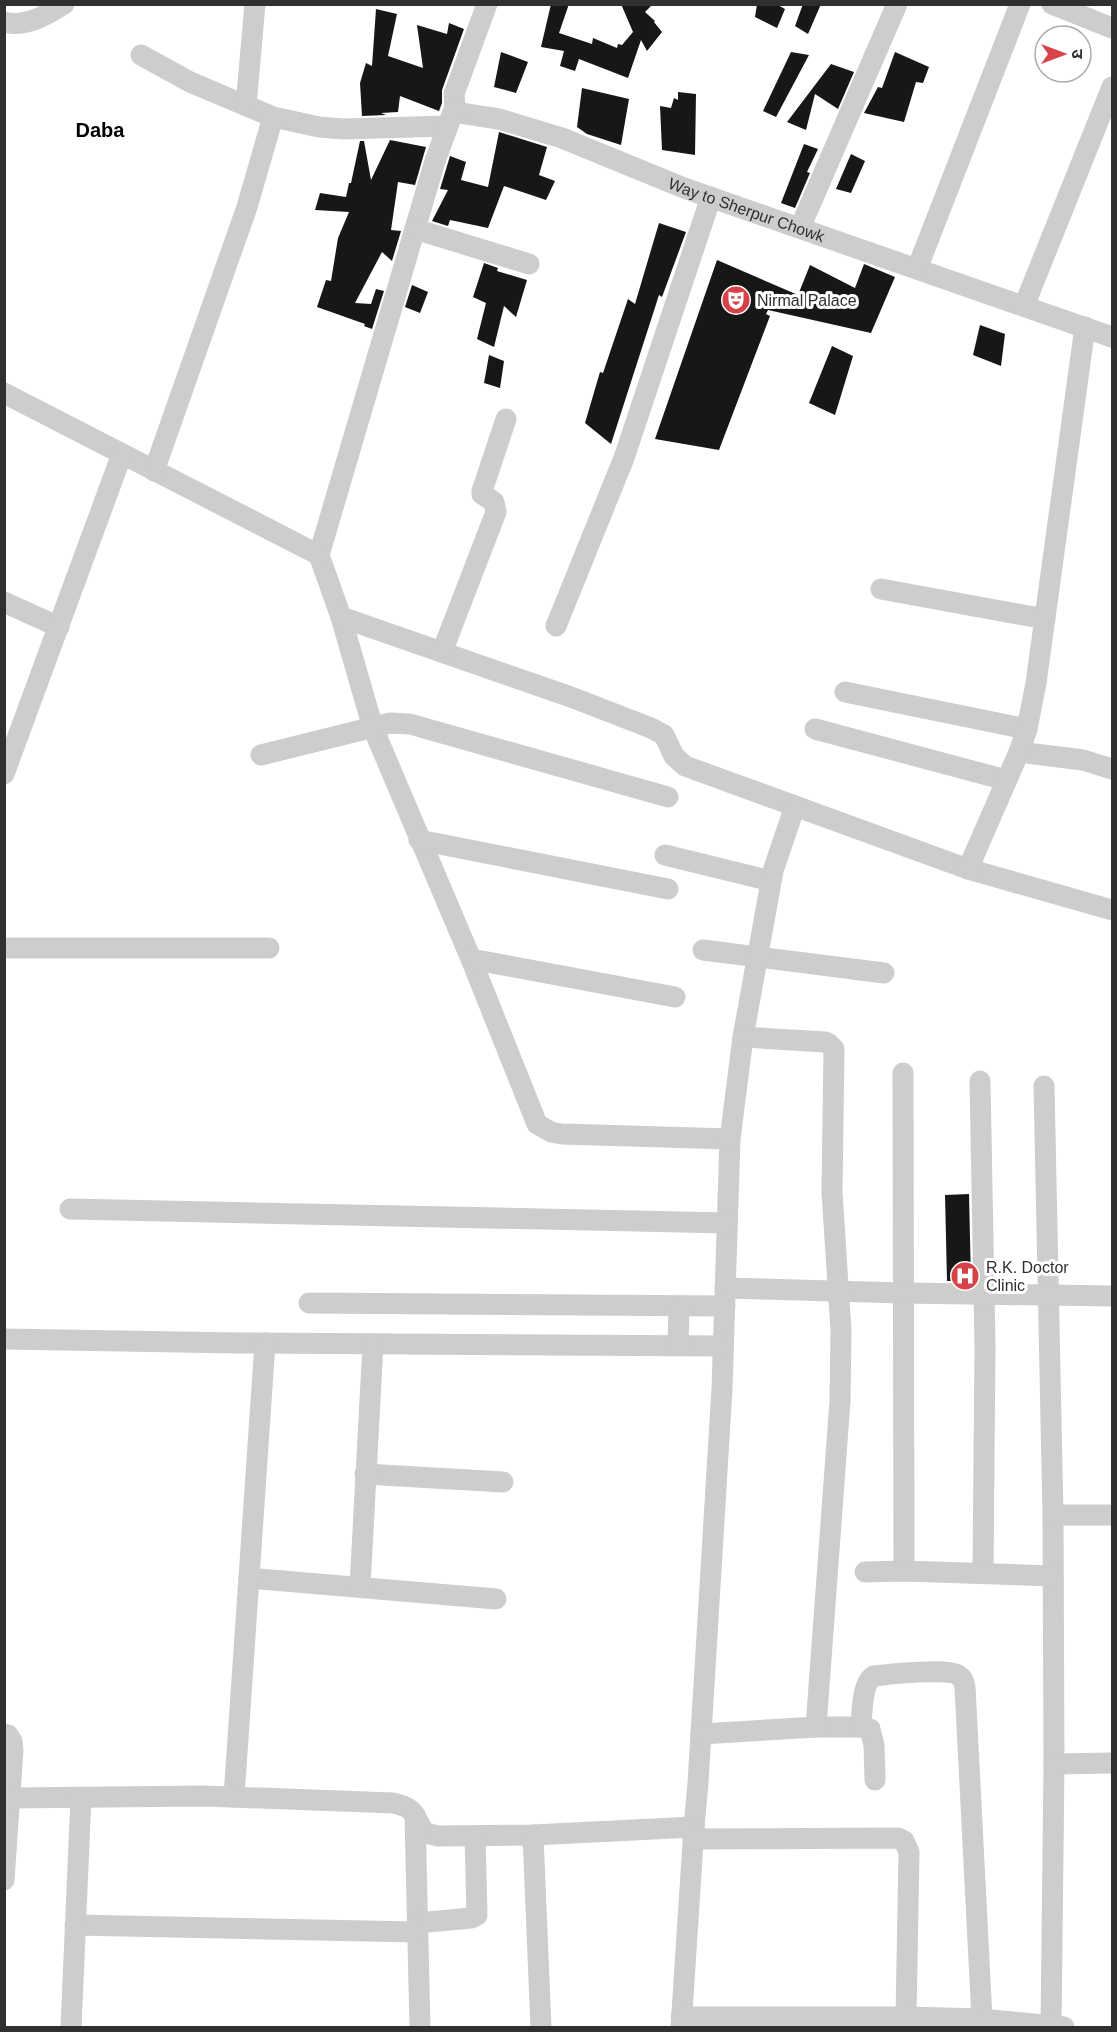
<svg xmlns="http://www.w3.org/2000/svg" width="1117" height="2032" font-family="Arial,'Noto Sans Devanagari',sans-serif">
  <rect width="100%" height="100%" fill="#fff"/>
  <!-- building -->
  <path fill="#171717" d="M551 4H569L559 33 592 44 593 38 617 48 618 44 622 45 633 32 621 4H653L645 12 655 21 654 22 662 32 647 51 641 40 628 78 579 59 575 71 560 66 564 51 541 47Z
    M757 4H776L785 9 777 28 755 17Z
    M803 4H821L808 34 795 26Z
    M376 9 397 14 388 56 423 68 417 25 447 34 449 23 464 29 442 90V103L439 111 400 96 398 112 381 113 386 115 362 116 360 83 366 63 372 66Z
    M501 52 528 62 516 93 494 87Z
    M791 52 809 55 776 117 763 111Z
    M895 52 929 67 923 83 916 82 904 122 864 113 878 87 882 88Z
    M831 64 854 72 838 109 815 94 806 130 787 122Z
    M582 88 629 99 621 145 587 134 577 127Z
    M678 92 696 94 695 155 662 150 660 106 671 108 674 98 678 100Z
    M499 132 547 147 539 175 555 181 546 200 504 186 488 228 450 220 448 226 432 221 448 190 440 189 450 156 466 162 461 180 488 187Z
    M390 140 426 147 415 185 398 182 391 230 401 231 392 261 382 252 355 303 371 304 376 289 384 291 372 329 364 326 365 324 317 307 326 280 331 281 338 238 349 212 315 210 320 193 346 197 349 183H351L360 141H364L371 180Z
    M804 144 818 149 807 172 810 173 795 208 781 203Z
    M851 154 865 161 851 193 836 189Z
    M659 223 686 232 662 297 659 295 611 444 585 423 600 372 603 373 628 299 635 304Z
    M717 260 798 295 810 265 855 288 864 264 895 277 871 333 768 310 766 314 770 316 719 450 655 439Z
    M484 263 498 268 497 271 527 280 516 317 504 306 494 347 477 339 486 303 473 297Z
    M412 285 428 292 420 313 405 307Z
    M980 325 1005 334 1001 366 973 355Z
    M832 346 853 356 835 415 809 403Z
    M489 355 504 361 500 388 484 383Z
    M969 1194 971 1281H947L945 1195Z"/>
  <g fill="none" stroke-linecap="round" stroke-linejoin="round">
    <!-- minor -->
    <g stroke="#cdcdcd" stroke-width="21">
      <path id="s1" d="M487 4 454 94 455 107 460 113 499 119 562 138 684 188 1112 337"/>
      <path d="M1052 4 1112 28"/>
      <path d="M4 22C25 28 47 15 64 4"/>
      <path d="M141 55 190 82 273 117 319 127 344 129 448 126"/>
      <path d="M246 106 255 4"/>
      <path d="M455 107 435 161 319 555 341 617 373 728 471 959 537 1124 551 1132 562 1134 730 1139 722 1389 698 1783 694 1827 681 2028"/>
      <path d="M800 228 897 4"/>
      <path d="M415 229 529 264"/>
      <path d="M917 269 1020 4"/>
      <path d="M1024 306 1112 87"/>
      <path d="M4 393 319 555"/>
      <path d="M154 471 247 207 273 117"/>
      <path d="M881 589 1045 619"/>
      <path d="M4 602 59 627"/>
      <path d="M341 617 571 697 651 728 664 735 674 756 685 766 968 869 1112 910"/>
      <path d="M556 626 624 458 711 197"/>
      <path d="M442 652 496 512 494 502 482 494V491L506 419"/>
      <path d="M845 692 1027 729"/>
      <path d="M815 729 1006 780"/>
      <path d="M1019 752 1083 760 1112 769"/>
      <path d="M261 755 390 723 410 724 668 797"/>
      <path d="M4 774 122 454"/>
      <path d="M419 840 668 889"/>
      <path d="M665 855 771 881"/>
      <path d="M968 869 1019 752 1027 729 1036 683 1085 327"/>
      <path d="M4 948H269"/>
      <path d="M703 950 884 973"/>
      <path d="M471 959 675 997"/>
      <path d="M903 1073 904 1571"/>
      <path d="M980 1081 985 1346 983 1573"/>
      <path d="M1044 1086 1053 1515 1054 1764 1051 2028"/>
      <path d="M730 1139 743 1037 773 871 795 806"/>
      <path d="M70 1209 727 1223"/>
      <path d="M725 1288 903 1293 1112 1296"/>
      <path d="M309 1303 725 1306"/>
      <path d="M4 1339 238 1343 723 1346"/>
      <path d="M678 1345 679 1306"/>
      <path d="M365 1474 503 1482"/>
      <path d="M1053 1515H1112"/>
      <path d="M865 1572 904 1571 1053 1576"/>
      <path d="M249 1578 496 1599"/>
      <path d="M360 1587 373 1344"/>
      <path d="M816 1727H861L870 1729 874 1745 875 1780"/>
      <path d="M861 1727C862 1713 862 1682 874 1676 889 1674 948 1668 958 1675 963 1678 964 1682 965 1687L982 2019"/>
      <path d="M4 1734 8 1735 12 1741 13 1750 4 1880"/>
      <path d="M701 1734 816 1727 840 1401 841 1331 832 1192 834 1049 829 1044 825 1042 743 1037"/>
      <path d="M1054 1764 1112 1763"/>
      <path d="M234 1797 265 1343"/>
      <path d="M10 1798 204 1796 393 1803C417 1808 413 1816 425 1833L438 1836 533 1835 694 1827"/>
      <path d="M415 1815 420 2028"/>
      <path d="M533 1835 541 2028"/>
      <path d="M693 1839 898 1838 904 1841 909 1852 906 2017"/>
      <path d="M417 1923 471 1918 477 1915 475 1836"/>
      <path d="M75 1925 417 1932"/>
      <path d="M681 2017H906L982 2019 1064 2027"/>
      <path d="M71 2028 81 1797"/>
    </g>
  </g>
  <!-- icons -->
  <defs>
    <g id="theatre-disc" transform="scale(1.5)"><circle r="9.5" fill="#d74248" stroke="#fff"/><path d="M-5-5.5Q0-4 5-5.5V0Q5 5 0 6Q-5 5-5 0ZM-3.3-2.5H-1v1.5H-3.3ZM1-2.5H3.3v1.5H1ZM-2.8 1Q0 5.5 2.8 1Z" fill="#fff"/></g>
    <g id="hospital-disc" transform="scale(1.5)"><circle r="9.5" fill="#d74248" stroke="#fff"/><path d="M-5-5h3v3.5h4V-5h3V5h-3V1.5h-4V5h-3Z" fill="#fff"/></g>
  </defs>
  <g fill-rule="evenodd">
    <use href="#theatre-disc" x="736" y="300"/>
    <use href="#hospital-disc" x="965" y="1276"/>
  </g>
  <g text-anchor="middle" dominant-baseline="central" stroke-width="6" stroke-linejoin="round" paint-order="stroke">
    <!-- street labels -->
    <g font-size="16" fill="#303030" stroke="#fff">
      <text stroke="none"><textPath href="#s1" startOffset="420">Way to Sherpur Chowk</textPath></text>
    </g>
    <!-- poi labels -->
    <g font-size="16" fill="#303030" stroke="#fff" text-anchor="start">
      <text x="757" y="300">Nirmal Palace</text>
      <text x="986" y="1267">R.K. Doctor<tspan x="986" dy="18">Clinic</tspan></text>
    </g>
    <!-- quarter labels -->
    <g font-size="20" font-weight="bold" fill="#000" stroke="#fff">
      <text x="100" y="130">Daba</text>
    </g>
  </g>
  <!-- border -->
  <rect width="1117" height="2032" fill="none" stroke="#303030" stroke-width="12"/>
  <!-- north arrow -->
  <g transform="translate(1063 54) rotate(90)"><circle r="28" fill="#ffffff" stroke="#acacac" stroke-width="1.5"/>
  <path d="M0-4.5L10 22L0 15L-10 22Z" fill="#d74248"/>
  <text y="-9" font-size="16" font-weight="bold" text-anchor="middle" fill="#303030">उ</text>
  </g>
</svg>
